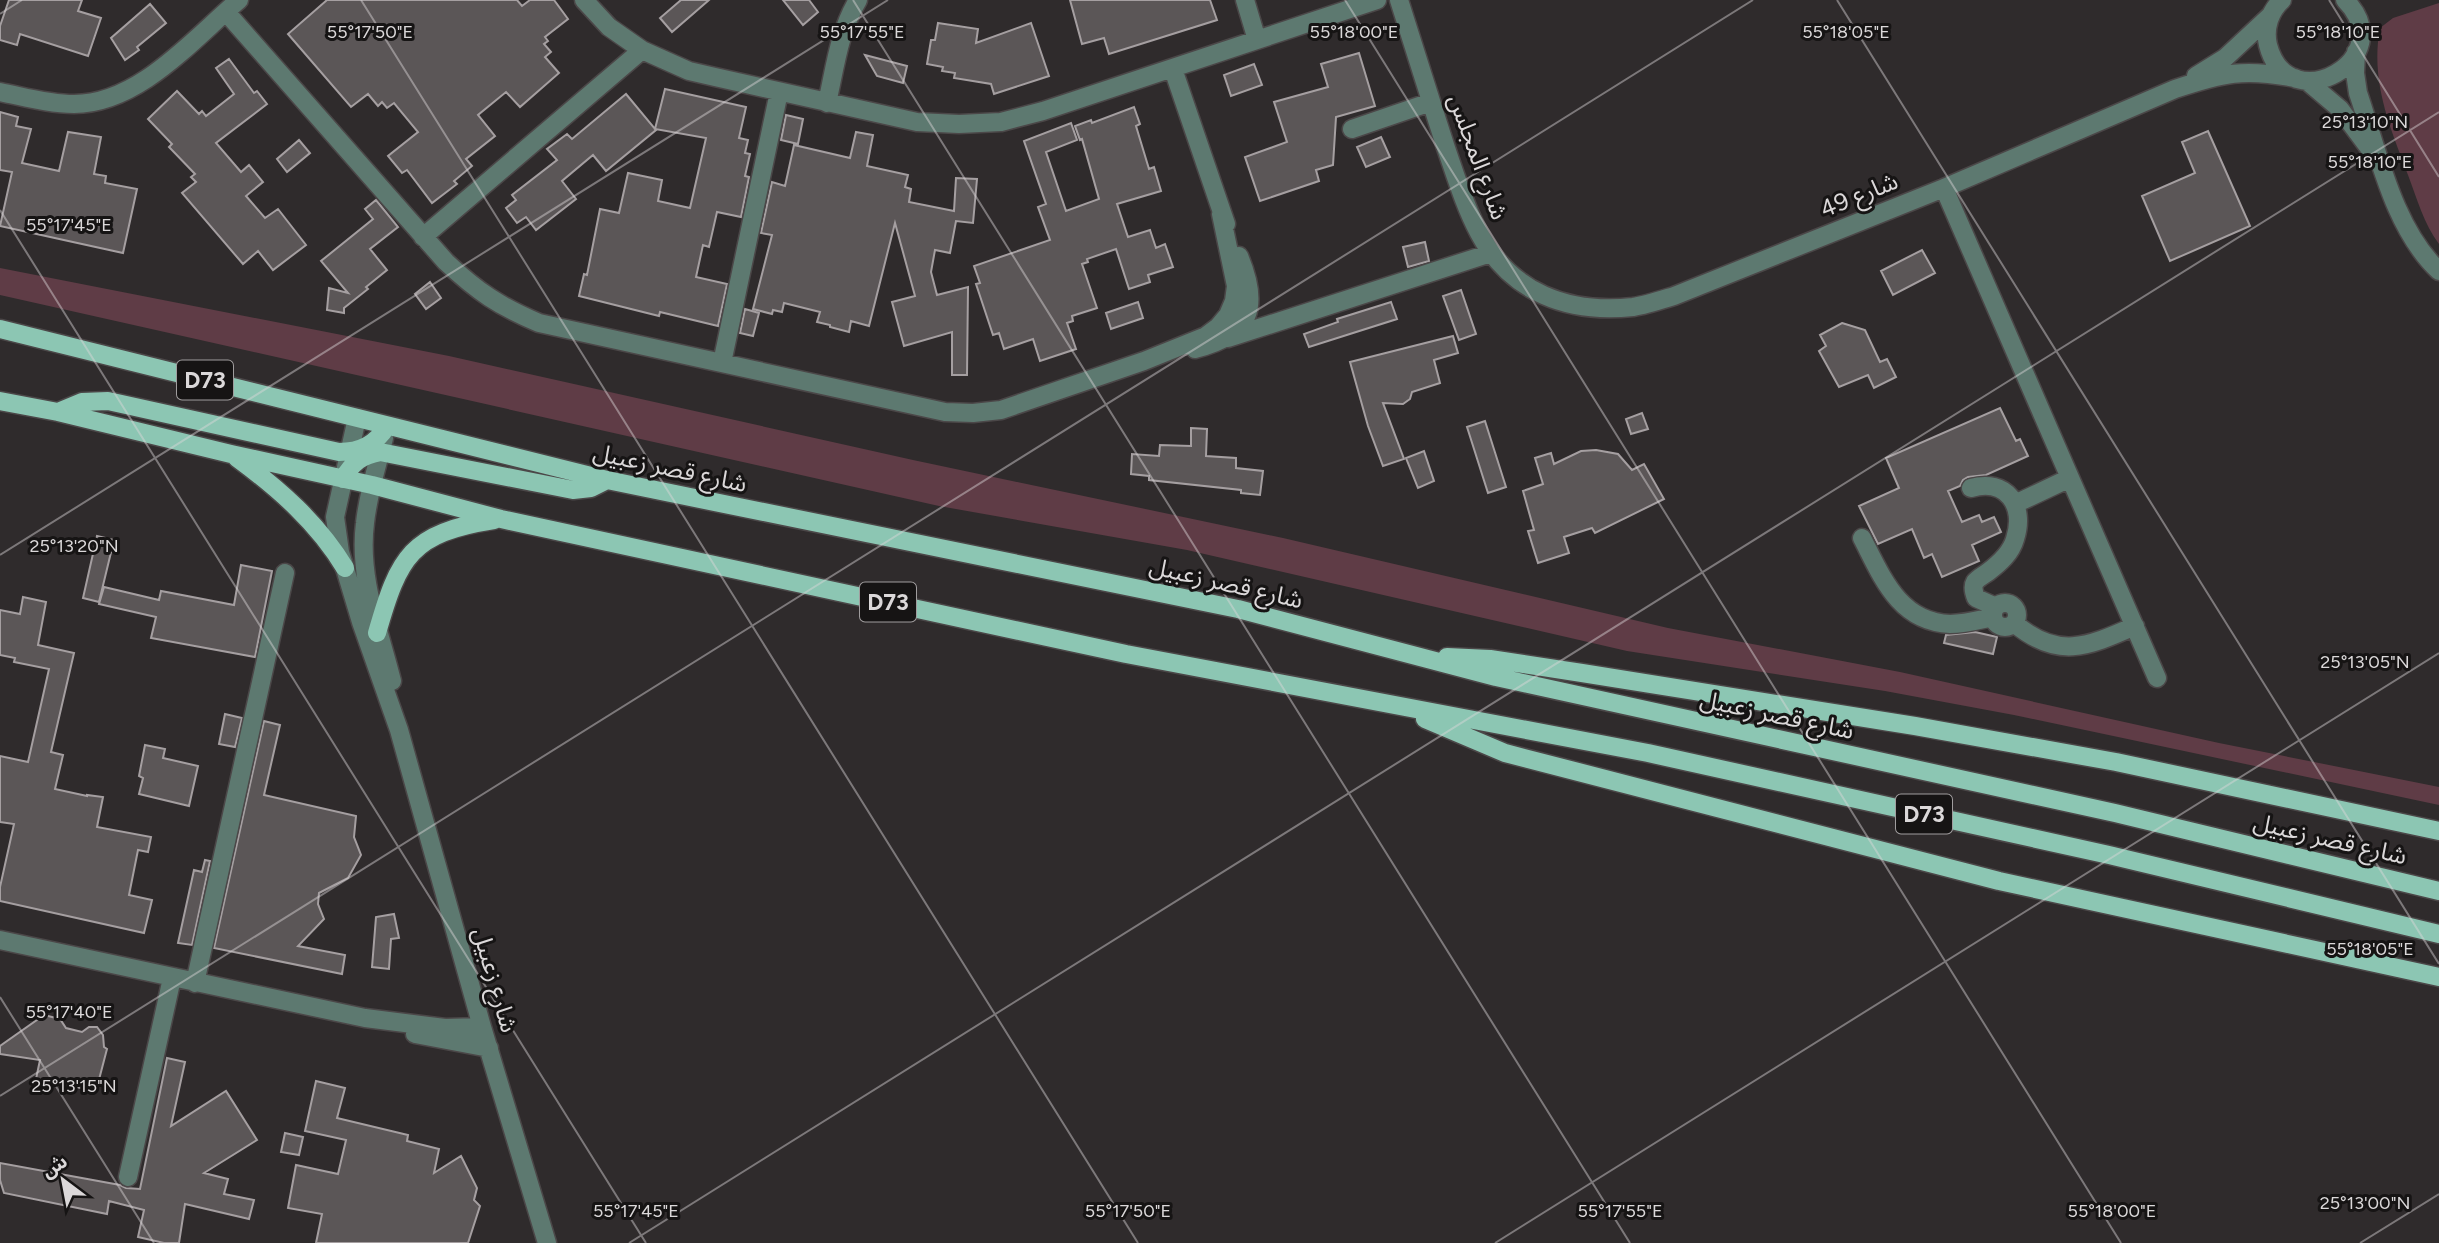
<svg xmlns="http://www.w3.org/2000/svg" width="2439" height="1243" font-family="Figtree,'Noto Sans Arabic',sans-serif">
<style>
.green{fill:#5f3c46}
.building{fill:#5b5657;stroke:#a59fa1;stroke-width:2}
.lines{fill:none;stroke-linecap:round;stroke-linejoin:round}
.minor-casing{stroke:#4b4748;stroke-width:21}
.major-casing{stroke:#4b4748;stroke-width:21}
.minor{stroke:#5d7970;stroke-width:18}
.major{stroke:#8cc6b3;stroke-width:18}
.ticks{fill:none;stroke:#dbd8d9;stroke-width:2;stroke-opacity:0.45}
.labels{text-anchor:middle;stroke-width:6;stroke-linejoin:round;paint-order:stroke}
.shield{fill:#161414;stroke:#a09d9e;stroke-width:2}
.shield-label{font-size:23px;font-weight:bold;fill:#dbd8d9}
.street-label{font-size:24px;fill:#dbd8d9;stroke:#161414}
.ticks-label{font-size:18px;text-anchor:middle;fill:#dbd8d9;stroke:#161414;stroke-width:6;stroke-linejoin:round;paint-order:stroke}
</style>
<rect width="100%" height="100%" fill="#2f2b2c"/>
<path class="green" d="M2439 3V244C2424 224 2417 199 2408 175 2390 127 2370 81 2380 28L2393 18Z
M0 268 449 356 913 460 1283 538 1668 628 1900 672 2219 743 2439 787V805L2014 715 1885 691 1627 651 1187 550 939 506 0 295Z"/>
<path class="building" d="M9 0H82L78 11 101 18 88 56 20 34 17 45 0 40V26Z
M327 0H517L522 6 530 0H554L568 19 545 37 548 41 544 44 551 52 545 57 559 73 520 107 506 92 478 115 495 136 466 159 472 166 454 181 457 184 432 203 407 170 402 173 388 156 418 132 394 103 387 108 382 102 378 106 368 94 351 107 288 34Z
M681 0H709L672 32 660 18Z
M783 0H809L818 12 803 25Z
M1070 0H1210L1217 20 1109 54 1104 38 1082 44Z
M150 4 166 23 137 47 139 50 125 60 111 38Z
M938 23 978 29 976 43 1031 23 1049 76 994 94 991 84 954 78 955 73 942 71 943 67 927 64 931 40H935Z
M1359 53 1375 106 1336 117 1333 165 1316 170 1319 181 1260 201 1245 157 1287 142 1274 102 1328 87 1321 64Z
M865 55 907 66 903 83 877 76Z
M229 59 254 93 257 91 267 104 216 143 241 172 249 165 263 182 246 196 265 218 278 209 306 245 273 270 258 251 243 264 182 193 196 182 191 177 195 174 169 147 172 144 148 119 177 91 199 114 202 111 206 116 234 94 216 68Z
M1254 64 1262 85 1231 96 1224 75Z
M665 89 746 107 739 138 748 140 745 153 750 154 745 176 749 177 741 217 717 212 709 247 703 245 696 277 727 284 718 326 660 312 659 316 579 296 584 274 587 275 600 209 619 213 628 173 662 180 658 201 690 208 706 138 655 129Z
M626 94 656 130 606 171 593 155 562 181 576 199 536 230 526 217 517 223 506 208 516 200 512 195 557 160 547 149 567 134 572 139Z
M1134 107 1140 124 1136 126 1149 169 1154 167 1161 191 1117 204 1128 237 1150 230 1156 248 1165 244 1173 267 1148 275 1150 282 1129 289 1116 249 1087 259 1088 262 1082 264 1097 308 1072 316 1073 321 1067 323 1076 349 1040 361 1033 339 1004 349 999 333 993 335 976 284 980 283 974 266 1050 240 1038 207 1046 204 1024 141 1071 123 1077 140 1046 152 1066 211 1099 199 1082 139 1080 140 1075 126 1091 120 1092 123Z
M0 112 18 117 16 126 31 129 22 163 59 171 68 132 101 137 94 174 106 176 105 183 137 189 123 253 0 226 12 172 0 170Z
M786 115 803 119 798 144 781 140Z
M2208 131 2250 226 2170 261 2142 196 2195 173 2182 142Z
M856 132 873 135 867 166 908 175 905 187 911 189 909 202 954 211 956 178 977 179 973 223 956 221 950 253 935 250 931 272 937 295 968 287 967 375H952V332L904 346 892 302 915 296 895 223 869 326 851 321 849 332 830 327V325L817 322 820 312 784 303 782 312 773 310 772 314 753 309 772 235 761 233 772 182 785 186 794 145 850 158Z
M1381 137 1390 157 1366 167 1357 147Z
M299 140 310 153 287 172 277 159Z
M376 200 398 227 370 249 387 270 366 287 368 289 344 308V313L327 310 329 288 348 293 321 261 373 219 365 209Z
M1425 242 1429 261 1408 267 1403 247Z
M1922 250 1935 273 1893 295 1881 271Z
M430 282 441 298 426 309 415 294Z
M1461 290 1476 334 1459 340 1443 296Z
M1138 302 1143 318 1111 329 1106 313Z
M1391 302 1397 319 1309 347 1304 334 1338 322 1337 319Z
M745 309 759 313 753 336 740 333Z
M1842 323 1865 330 1880 362 1887 359 1896 377 1874 388 1868 375 1839 387 1819 351 1826 346 1820 335Z
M1453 336 1458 353 1434 360 1440 383 1412 392 1410 399 1403 404 1383 403 1404 459 1383 466 1368 426 1350 362Z
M2000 408 2016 441 2020 439 2028 456 1986 475 1968 477 1963 480 1960 486 1948 491 1962 522 1979 515 1982 522 1994 517 2001 532 1972 545 1979 561 1942 577 1932 554 1924 558 1912 529 1878 544 1859 506 1899 488 1886 458Z
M1642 413 1648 429 1631 434 1626 419Z
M1485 421 1506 487 1488 493 1467 427Z
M1191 428 1207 429 1206 456 1236 458V468L1263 471 1260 495 1241 493V490L1149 480V476L1131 474 1132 454 1159 456 1160 445 1191 446Z
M1596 450 1618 454 1632 470 1644 464 1664 499 1595 533 1592 528 1564 537 1569 553 1538 563 1528 531 1534 530 1523 491 1543 484 1535 458 1551 453 1554 464 1581 451Z
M1424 451 1434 481 1418 488 1406 458Z
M97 536 114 540 99 602 83 598Z
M241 565 272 571 255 657 151 638 156 617 99 604 104 587 159 600 161 591 234 605Z
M23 597 46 602 38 645 74 653 51 752 63 755 55 789 87 796V795L103 797 97 827 151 837 148 852 138 850 129 895 152 900 144 933 0 901V887L14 824 0 822V756L28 762 49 669 14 662 15 658 0 655V610L20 614Z
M1975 632 1997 637 1993 654 1944 643 1946 635Z
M225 714 242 718 235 747 219 744Z
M264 721 280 725 264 795 356 816 354 837 361 855 348 878 319 893 318 904 324 919 298 946 345 955 342 974 214 948Z
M145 745 165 749 163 758 198 766 189 806 139 794 143 778 139 776Z
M205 860 210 861 192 945 178 943 194 870 202 872Z
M394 914 399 938 391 939 389 969 372 967 376 917Z
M44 1015 60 1019 66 1028 82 1032 89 1027H97L103 1035 104 1047 107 1049 96 1091 36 1079 40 1060 0 1054V1046Z
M167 1058 185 1062 171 1126 226 1091 257 1140 204 1173 228 1179 224 1194 254 1200 249 1219 185 1204 179 1243H164L138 1237 144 1210 109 1201 107 1214 4 1193 0 1180V1163L120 1185 126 1188 140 1189Z
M316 1081 345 1088 337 1118 408 1135 407 1141 439 1149 434 1173 461 1156 477 1188 474 1200 480 1206 468 1243H316L322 1214 288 1208 296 1165 338 1174 346 1140 305 1131Z
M285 1133 303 1137 299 1155 281 1152Z"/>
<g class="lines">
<defs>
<path id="minor" d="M584 0 609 27 642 50 689 71 715 77 917 122 959 124 1001 122 1043 111 1377 0
M1245 0 1257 40
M1399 0C1415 50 1430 99 1446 148 1456 177 1465 207 1479 233 1511 293 1568 314 1633 307 1646 305 1661 300 1674 296L1944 188 2175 89C2223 73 2244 68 2295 78
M2282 0C2270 11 2264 28 2268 45 2288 123 2403 58 2345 0
M226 12 446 262C478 292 499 306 539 323L945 412 973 413 1001 410 1144 361 1206 336 1218 327 1228 315 1234 301 1236 286 1221 214
M2356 52 2355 73 2358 93C2378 151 2393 228 2439 271
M1173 69 1226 224
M2196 76 2225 58 2270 16
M2307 81 2340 109 2372 152
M0 92C25 97 49 104 74 104 139 104 193 39 239 0
M827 103C835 68 839 31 858 0
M1352 129 1431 102
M1944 188 2157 678
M423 237 642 50
M1228 338 1491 253
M1195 349C1252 335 1260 306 1239 256
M722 363 779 92
M357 418 335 517 340 552 361 622 399 730 482 1027 547 1243
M384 438C377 466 368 494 365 523 358 577 379 629 392 681
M1971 488C2006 478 2026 505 2015 539 2011 553 2000 563 1988 572 1984 575 1978 578 1975 582 1972 587 1974 593 1976 598L1996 607
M2015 504 2070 478
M1862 538C1882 577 1899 622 1950 624 1964 624 1979 620 1993 617
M1993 615a12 12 0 1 1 24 0a12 12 0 1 1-24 0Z
M2014 623C2058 660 2087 647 2135 626
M0 940 365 1018 445 1028 482 1027
M195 983 285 573
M415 1034 489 1048
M128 1177 172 978"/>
<path id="major" d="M0 329 607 480 1238 609 1496 677 2115 813 2439 891
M0 401 58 412 231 454 372 485 501 519 1126 654 1648 753 2109 855 2439 934
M58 412 82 402 108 401 339 452C361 452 376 444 387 426
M237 458C279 489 318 523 345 568
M343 479C352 463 362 455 380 452L573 490 591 488 607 480
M377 633C399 556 411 533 494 520
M1447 657 1490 659 1582 673 1915 726 2116 762 2439 831
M1425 719 1505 753 1999 881 2439 977"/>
</defs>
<use href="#minor" class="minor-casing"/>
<use href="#major" class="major-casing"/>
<use href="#minor" class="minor"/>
<use href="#major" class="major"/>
</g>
<path class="ticks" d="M361 0 1138 1243M853 0 1630 1243M1345 0 2121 1243M1837 0 2439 964M2329 0 2439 177M0 14 22 0M0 210 646 1243M0 555 888 0M0 997 154 1243M0 1096 1753 0M629 1243 2439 112M1495 1243 2439 653M2360 1243 2439 1194"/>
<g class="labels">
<g class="shield">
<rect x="177" y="360.5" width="56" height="39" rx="5"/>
<rect x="860" y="582.5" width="56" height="39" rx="5"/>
<rect x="1896" y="794.5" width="56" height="39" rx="5"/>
</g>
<g class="shield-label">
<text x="205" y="388">D73</text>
<text x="888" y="610">D73</text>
<text x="1924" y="822">D73</text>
</g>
<g class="street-label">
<text transform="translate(1478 157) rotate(70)" y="8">شارع المجلس</text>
<text transform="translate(1859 195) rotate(-22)" y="8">شارع 49</text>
<text transform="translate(670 468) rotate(12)" y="8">شارع قصر زعبيل</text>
<text transform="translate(1226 583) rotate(13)" y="8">شارع قصر زعبيل</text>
<text transform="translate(1777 715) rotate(12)" y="8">شارع قصر زعبيل</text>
<text transform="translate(2330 839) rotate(13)" y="8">شارع قصر زعبيل</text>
<text transform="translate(495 980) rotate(74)" y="8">شارع زعبيل</text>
</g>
</g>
<g class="ticks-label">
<text x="1846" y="38">55°18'05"E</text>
<text x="2338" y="38">55°18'10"E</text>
<text x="370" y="38">55°17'50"E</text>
<text x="862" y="38">55°17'55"E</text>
<text x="1354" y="38">55°18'00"E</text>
<text x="2365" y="128">25°13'10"N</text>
<text x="2370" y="168">55°18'10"E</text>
<text x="69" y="231">55°17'45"E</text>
<text x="74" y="552">25°13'20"N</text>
<text x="2365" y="668">25°13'05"N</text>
<text x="2370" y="955">55°18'05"E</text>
<text x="69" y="1018">55°17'40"E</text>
<text x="74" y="1092">25°13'15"N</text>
<text x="2365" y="1209">25°13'00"N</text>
<text x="636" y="1217">55°17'45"E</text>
<text x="1128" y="1217">55°17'50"E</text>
<text x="1620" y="1217">55°17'55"E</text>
<text x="2112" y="1217">55°18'00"E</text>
</g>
<g transform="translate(63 1180) rotate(328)" stroke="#161414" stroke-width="5" paint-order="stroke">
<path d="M0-5L12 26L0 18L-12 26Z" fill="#dbd8d9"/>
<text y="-10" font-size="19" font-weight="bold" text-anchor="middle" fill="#dbd8d9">ش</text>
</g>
</svg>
